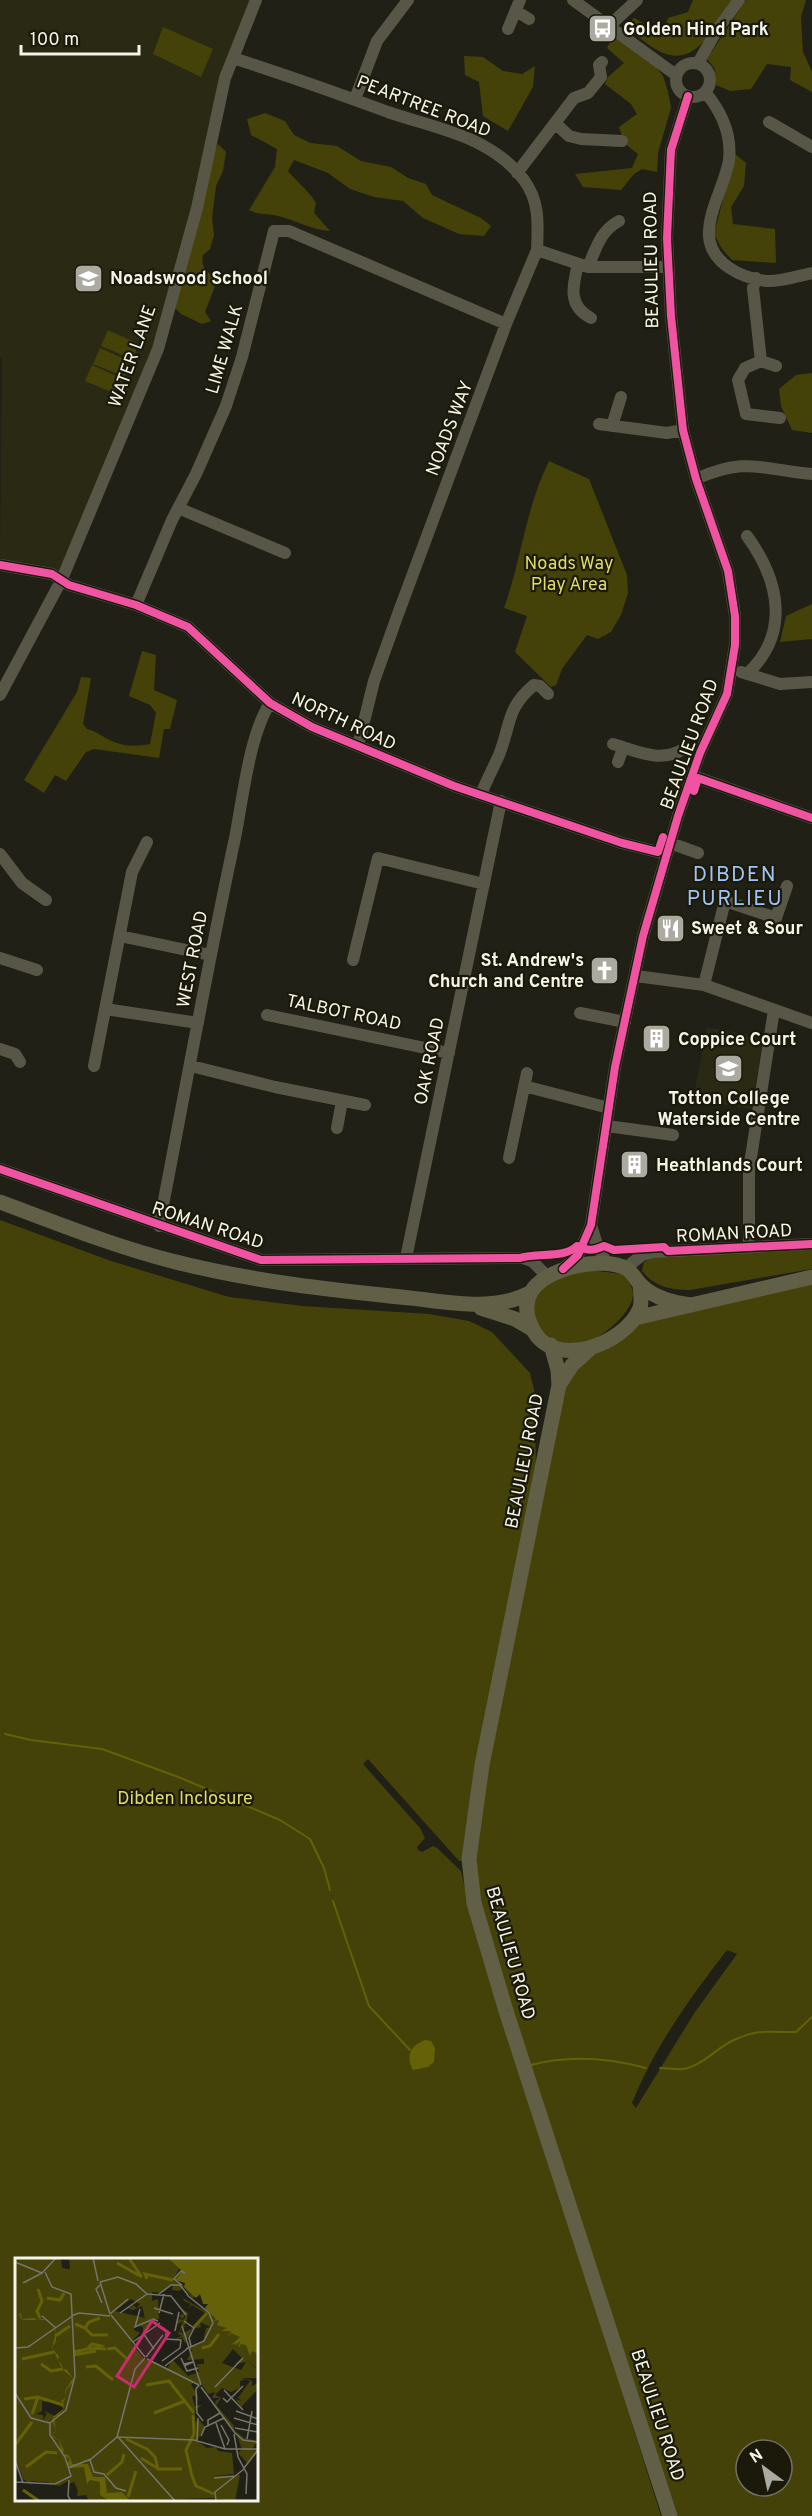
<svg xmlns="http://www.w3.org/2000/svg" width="812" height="2516" font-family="Overpass,sans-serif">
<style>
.built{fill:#2a2a14}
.green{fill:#444209;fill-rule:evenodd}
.water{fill:#646108}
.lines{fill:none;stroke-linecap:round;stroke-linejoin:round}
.stream{stroke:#646108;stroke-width:2}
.minor{stroke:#585747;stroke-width:12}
.major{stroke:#616046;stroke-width:15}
.cycleway-casing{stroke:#1b1a0a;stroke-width:11}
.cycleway{stroke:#f153a3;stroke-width:8}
.labels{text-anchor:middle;stroke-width:4.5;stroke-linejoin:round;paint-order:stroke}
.poi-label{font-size:18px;font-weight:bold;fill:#f4f4e9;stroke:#1b1a0a;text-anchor:start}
.street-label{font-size:18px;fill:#f4f4e9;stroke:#1b1a0a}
.park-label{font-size:18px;fill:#e0db6a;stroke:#1b1a0a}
.quarter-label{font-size:21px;letter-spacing:1.5px;fill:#a0c4f5;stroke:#1b1a0a}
.inset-river{fill:none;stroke:#646108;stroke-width:3}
.inset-road{fill:none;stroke:#75756b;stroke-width:1.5}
.view{fill:#c72e69;fill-opacity:0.15;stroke:#c72e69;stroke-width:3}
.inset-edge{fill:none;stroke:#f4f4e9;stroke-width:3}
</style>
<rect width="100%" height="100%" fill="#202017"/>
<path class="built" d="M0 0H256L212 137 158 349 64 572 0 560 2 359 0 358Z
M707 1027 766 1038H763L752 1109 693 1100Z"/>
<path class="green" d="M693 0H733C717 22 699 65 666 54 652 50 636 34 623 26L634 18 663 34 668 18 688 12Z
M746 0H806L801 17 803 52 812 72V92L790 80 791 67 767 64 751 89 730 91 716 85 715 69 707 59Z
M163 27 213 49 201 77 153 54Z
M614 35 652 62 663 76 668 92 671 108 658 153 657 172 642 169 634 174 621 190 583 187 575 174 632 168 638 154 624 143 619 127 637 114 631 104 605 84 608 77 624 63 607 48Z
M464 56 483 57 503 71 522 74 535 66 533 87 508 131 483 116 479 82 465 75Z
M265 113 285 121 294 135 310 143 337 146 361 161 391 167 408 178 426 184 432 195 481 218 491 226 484 236 459 234 423 218 403 201 374 197 350 189 328 173 294 160 288 171C297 182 308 190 316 203L314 213 330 231C311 230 296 220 278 216 267 213 258 215 249 210L275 167 277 149 251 135 247 119Z
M218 144 226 152 223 171 216 186 212 218 214 235 210 249 203 255C200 270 209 271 217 281L205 312 211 321 202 324 181 314 169 302 210 159Z
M735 154 746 163 744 186 731 207 733 224 775 229 776 263 732 260 722 249 714 234Z
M108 330 139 344 132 359 101 346Z
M100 348 131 362 125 377 93 364Z
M92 365 123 379 116 394 85 381Z
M812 373V433L792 430 781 406 779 389 796 375Z
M549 461 589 479 627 575 628 593 621 615 611 632 598 639 587 635 562 669 556 685 551 687 515 652 527 616 504 608C522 558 525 510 549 461Z
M812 604V639L780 642 786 616Z
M142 651 156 655 154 690 177 700 170 729H164L159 758 94 749 86 752 66 781 55 775 44 793 24 780 77 692 81 677 91 678 83 724 87 729C99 732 106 740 117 743 128 747 139 746 150 744L156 713 150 705 129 696Z
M0 1220 111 1261 229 1297 302 1306 429 1314 469 1321 492 1332 530 1373 534 1390 536 1466 464 1860 459 1861 368 1759 363 1764 420 1828 425 1838 417 1847 418 1850 422 1852 433 1846 437 1848 461 1871 470 1909 661 2516H0ZM16 2260H256V2500H16Z
M812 1250V1269L690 1290C671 1290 655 1287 642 1271L644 1262 652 1257Z
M583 1269 621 1274C627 1279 633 1286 633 1294 634 1311 602 1338 587 1342 579 1345 571 1345 564 1347L539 1329 532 1304 535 1295 546 1284Z
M812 1280V2516H673L528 2066 477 1889 475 1837 557 1404 575 1366 638 1321ZM727 1950 737 1954 695 2012 636 2108 632 2103C655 2046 690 1998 727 1950ZM746 2450H782V2486H746Z"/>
<path class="water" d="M425 2040 431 2041 435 2048 434 2062 428 2067 413 2070C405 2056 411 2045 425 2040Z"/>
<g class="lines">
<path class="stream" d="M5 1734 31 1740 102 1749 181 1778 280 1820 310 1839 324 1868 330 1890
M333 1901 369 2006 410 2050
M531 2065C569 2055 608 2058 646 2068
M660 2068C667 2068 676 2070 683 2069 703 2066 718 2046 736 2039 761 2028 772 2033 796 2032L812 2017"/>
<path class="minor" d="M573 0 676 75
M516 11 529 19
M609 26 637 0
M508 29 520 0
M233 58C286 75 337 93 388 112 437 129 491 136 524 180 540 202 538 224 537 250
M676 80a17 17 0 1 1 34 0a17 17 0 1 1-34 0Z
M698 63 717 30 739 0
M705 92C721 111 732 134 729 160 725 185 708 210 709 236 711 264 742 278 766 281 780 282 798 276 812 273
M355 99 377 41 408 0
M769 122 812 147
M555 123 569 136 581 139 622 141
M517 173 574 98 588 93 601 77 599 65 602 62
M578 264C573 285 567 306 591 318
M588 267C596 249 600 231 619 221
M756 278 753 288 761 361 745 368 738 380 746 414 780 418
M761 361 776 366
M599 424 667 433 683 430
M612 426 621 397
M696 479C748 456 761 470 812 474
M178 508 285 553
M0 565 52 574 69 585 136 605 188 627 270 703 312 727 454 786 622 843 666 854
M136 605 172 520 196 474 226 406 242 357 274 231H289L506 324
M741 672 780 684 812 682
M747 674C791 633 779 580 747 536
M0 695 62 579 158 349 197 208 225 78 256 0
M613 744C639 752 660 763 684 749L700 753
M358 746 374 681 398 614 506 324 537 250 588 267H667
M618 762 623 748
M693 776 812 818
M481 794C487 780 493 768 499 755 511 725 506 708 534 685L540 686 548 694
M670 843 698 853
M0 854 22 883 46 900
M120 936 210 955
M0 958 37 970
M353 960 378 858 484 884
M636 976 704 985 812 1023
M704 985 725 901 776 918 787 886
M105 1009 198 1023
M580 1013 625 1022
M267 1015 449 1053
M0 1049 15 1054 20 1062
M94 1066 132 872 147 842
M191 1066 275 1087 365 1105
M524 1086 609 1108
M607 1126 673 1135
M337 1128 342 1101
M509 1158 527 1073
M0 1169 261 1260 523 1258 532 1261 548 1277
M591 1225 598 1248 607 1263
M159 1226C184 1097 207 967 235 838 243 798 249 736 270 703
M749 1247V1170L774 1010
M406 1258 501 801
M626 1268 642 1255 653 1252 812 1244
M563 1269 578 1255 591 1225 615 1067 643 936 678 816 700 753 727 694 735 645V616L728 571 696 479 683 430 671 316 667 238 671 150 688 96"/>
<path class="major" d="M0 1202C57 1223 113 1246 172 1261 250 1281 330 1290 410 1298 449 1302 494 1312 530 1293
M640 1285C641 1293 642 1301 640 1308 626 1345 548 1374 530 1323 526 1313 525 1302 531 1292 545 1268 603 1255 627 1269 633 1273 636 1281 642 1286 656 1299 674 1303 692 1305
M481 1308 515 1319 532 1329
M635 1318 812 1277
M551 1345 558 1370 559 1385 482 1765 469 1859 474 1903 506 2011 670 2516
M559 1385 572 1365 590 1349"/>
<defs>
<path id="cycleway" d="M0 565 52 574 69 585 136 605 188 627 270 703 312 727 454 786 622 843 658 852 663 837
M694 791 698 778 812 818
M0 1169 261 1260 520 1258C538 1252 564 1259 577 1246 588 1251 593 1251 604 1246L614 1250 664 1247 668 1251 812 1244
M563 1269 578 1255 591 1225 615 1067 643 936 678 816 700 753 727 694 735 645V616L728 571 696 479 683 430 671 316 667 238 671 150 688 96"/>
</defs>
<use href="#cycleway" class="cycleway-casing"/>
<use href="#cycleway" class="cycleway"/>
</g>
<defs>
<symbol id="bus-square" viewBox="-11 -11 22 22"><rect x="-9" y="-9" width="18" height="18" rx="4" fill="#aaaaa0" stroke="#1b1a0a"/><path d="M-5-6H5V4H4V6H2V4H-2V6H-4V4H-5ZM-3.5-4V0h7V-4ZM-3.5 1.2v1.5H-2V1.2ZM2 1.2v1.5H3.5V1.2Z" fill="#fff"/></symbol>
<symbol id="school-square" viewBox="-11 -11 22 22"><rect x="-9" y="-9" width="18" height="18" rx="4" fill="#aaaaa0" stroke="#1b1a0a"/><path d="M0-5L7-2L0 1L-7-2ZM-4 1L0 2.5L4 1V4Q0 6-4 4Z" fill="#fff"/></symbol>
<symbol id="restaurant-square" viewBox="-11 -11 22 22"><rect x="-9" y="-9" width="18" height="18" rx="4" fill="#aaaaa0" stroke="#1b1a0a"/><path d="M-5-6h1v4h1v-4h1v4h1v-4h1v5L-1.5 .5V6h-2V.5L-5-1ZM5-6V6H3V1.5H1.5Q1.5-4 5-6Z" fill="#fff"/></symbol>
<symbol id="church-square" viewBox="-11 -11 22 22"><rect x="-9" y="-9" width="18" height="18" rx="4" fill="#aaaaa0" stroke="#1b1a0a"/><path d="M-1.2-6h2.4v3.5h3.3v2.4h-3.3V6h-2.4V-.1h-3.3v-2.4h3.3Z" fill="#fff"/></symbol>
<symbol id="building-square" viewBox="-11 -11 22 22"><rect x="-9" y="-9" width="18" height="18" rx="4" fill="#aaaaa0" stroke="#1b1a0a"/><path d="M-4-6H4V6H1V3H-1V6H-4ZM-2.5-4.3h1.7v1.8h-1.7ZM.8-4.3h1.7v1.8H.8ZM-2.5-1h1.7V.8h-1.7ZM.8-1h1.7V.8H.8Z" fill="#fff"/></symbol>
<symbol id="university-square" viewBox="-11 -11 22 22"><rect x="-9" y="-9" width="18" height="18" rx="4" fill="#aaaaa0" stroke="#1b1a0a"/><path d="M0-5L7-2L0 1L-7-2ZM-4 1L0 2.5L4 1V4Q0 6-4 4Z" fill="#fff"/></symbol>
</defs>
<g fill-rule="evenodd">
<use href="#bus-square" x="586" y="12" width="33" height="33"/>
<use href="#school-square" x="72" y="262" width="33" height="33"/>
<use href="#restaurant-square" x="654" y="912" width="33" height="33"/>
<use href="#church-square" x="588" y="954" width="33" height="33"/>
<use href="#building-square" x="640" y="1022" width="33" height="33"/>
<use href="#university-square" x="712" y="1052" width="33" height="33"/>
<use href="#building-square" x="618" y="1148" width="33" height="33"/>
</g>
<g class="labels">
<g class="poi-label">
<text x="623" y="35">Golden Hind Park</text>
<text x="110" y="284">Noadswood School</text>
<text x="691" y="934">Sweet &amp; Sour</text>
<text x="584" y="966" text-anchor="end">St. Andrew's<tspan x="584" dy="21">Church and Centre</tspan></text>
<text x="678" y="1045">Coppice Court</text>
<text x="729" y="1104" text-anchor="middle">Totton College<tspan x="729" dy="21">Waterside Centre</tspan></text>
<text x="656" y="1171">Heathlands Court</text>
</g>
<g class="street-label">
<text transform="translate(424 106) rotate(21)" y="6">PEARTREE ROAD</text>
<text transform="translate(651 260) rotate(-91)" y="6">BEAULIEU ROAD</text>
<text transform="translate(224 349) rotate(-74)" y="6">LIME WALK</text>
<text transform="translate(132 356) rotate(-70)" y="6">WATER LANE</text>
<text transform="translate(449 428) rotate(-69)" y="6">NOADS WAY</text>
<text transform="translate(344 721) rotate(25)" y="6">NORTH ROAD</text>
<text transform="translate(689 744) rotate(-70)" y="6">BEAULIEU ROAD</text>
<text transform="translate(192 959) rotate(-79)" y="6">WEST ROAD</text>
<text transform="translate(344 1012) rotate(12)" y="6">TALBOT ROAD</text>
<text transform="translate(429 1061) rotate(-78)" y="6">OAK ROAD</text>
<text transform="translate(208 1225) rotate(18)" y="6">ROMAN ROAD</text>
<text transform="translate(734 1233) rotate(-3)" y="6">ROMAN ROAD</text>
<text transform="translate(524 1461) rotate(-79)" y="6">BEAULIEU ROAD</text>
<text transform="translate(511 1953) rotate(74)" y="6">BEAULIEU ROAD</text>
<text transform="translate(658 2415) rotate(72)" y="6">BEAULIEU ROAD</text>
</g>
<g class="park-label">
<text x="569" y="569">Noads Way<tspan x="569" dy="21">Play Area</tspan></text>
<text x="185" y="1804">Dibden Inclosure</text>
</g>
<g class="quarter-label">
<text x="735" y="881">DIBDEN<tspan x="735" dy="24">PURLIEU</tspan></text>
</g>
</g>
<g transform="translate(15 2258)">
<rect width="243" height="243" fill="#202017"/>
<path d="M0 0H46L47 10 51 11H55L54 0H169L173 11 171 15 164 10 159 22 169 28 176 20 171 16 174 12 183 20 194 42 189 46 185 36 177 40 169 29 164 33 157 32 158 27 145 35 137 34V43L143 41 144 61H138L128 75V69L120 66 119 72 125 75 116 84 129 101 153 110 157 101 173 118 184 114 182 106H189V101L172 102 177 92 172 90 188 84 191 70 196 69 185 64 186 69 177 71 170 85 167 79 166 80 157 82 167 78 162 75 166 74 165 71 168 63 161 67 164 61 168 62 170 60V56L168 61 164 58 169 55 164 49 173 55 171 66 167 69 169 68H173L166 70 167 76 183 67 190 55 177 47 172 51 176 46 169 43 168 40 193 55 190 50 204 40 205 45 243 73V111L230 101 243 112V120H226L232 121 237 123V128L243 125V131L226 149 221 141 227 143 223 140 235 123 231 121 225 123V130L216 134 207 130 200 137 206 140 201 147 219 168V172L229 180 243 183 237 191 243 192 232 205 223 195 227 191 221 175 201 149 200 147 201 143 205 140H197L200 134 193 136 186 125 185 130 179 124 176 127 183 137V144L180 137 177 139 180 148 187 147 180 152V164L183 161 190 169 182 183 192 190 201 189 203 193 217 195 219 216 197 218 225 217 220 243 195 240 111 243 107 237 96 241 87 233V222L74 220V212L72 220 86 223 85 233 93 241 108 239 109 243H74L71 237 62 238 63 233 59 224 53 226 55 222 44 228 32 224 16 223 17 227 8 221 0 199ZM116 41 125 46 122 50 115 45 118 50 114 48 113 50 118 52 127 48 130 60 100 53ZM218 91 227 100 220 106 231 104 226 112 207 105ZM27 143 44 146 49 150 40 158 29 153 32 156 28 162V157L21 156 27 153Z" fill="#444209" fill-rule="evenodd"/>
<path d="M153 0H243V96L237 93 235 98 231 87 226 86 225 88 223 90 225 83 220 88 221 85 219 86 216 87 225 79 216 75 212 79 216 73H206L212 70 202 67 204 62 198 63 201 61 190 50 193 46H188L185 36 181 40 169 29 170 25 160 22 167 13ZM0 54 4 55 6 56 7 61 19 60 22 62 26 61H28L31 62 39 71 41 73V83L37 90 42 96 44 98 43 102 47 107 48 112 50 111 52 112 58 120V124L51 133V139L48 144 49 151 43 158 39 160 41 174 36 177 39 178 42 182 44 181 49 193 47 196 49 197 50 196 53 197 56 201 57 206H73L78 219H90L92 235 107 234 115 243 93 242 85 237V224L75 222 72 226 69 209 56 210 52 206 55 201 47 196 44 182H42L36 177 41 173 37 162 39 158 49 151 45 146H48L46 143 51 139 50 133 58 120 48 112 37 90 41 74 31 62H9L6 61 4 55Z" fill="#646108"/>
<path class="inset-river" d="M114 0 126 18M181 0 243 56M102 5 127 19M132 21 130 16 158 22M23 31 27 43 22 53 25 60M32 40 45 42 49 35M60 66 70 70 74 64 85 60M179 69 192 55M71 71 77 77H93M40 78 55 68M73 90 77 86 86 88 74 94M187 90 195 88 204 76M92 91 100 90 112 101M59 94 76 90 91 91M59 97 81 93M7 101 39 94M26 106 36 113 48 111M71 109 81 108 98 122M131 127 154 123 179 155M9 141 23 139 48 147M139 155 170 143M17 156 23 139M111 181 132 191 140 199 143 211H167M0 187 17 164M126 200 142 210M11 209 31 194 42 195M92 217 107 204 109 196M177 218 171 192 179 176 178 157M177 218 181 228 199 236M8 232 24 243M113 239 121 213"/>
<path class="inset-road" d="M78 0 83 23M0 4 27 15 41 0M30 14 37 29 56 36 60 118 51 152 35 165M85 24 103 19 121 26 132 36M85 24 95 56M8 25 27 15M85 27 81 31 87 45M167 27 159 21 166 13 170 15M132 36 156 38 171 57M144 36 156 27H165L173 37M139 50 158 56M125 51 120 69 138 61 143 63M105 55 132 36M144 55 149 36M95 56 113 41M96 57 130 99M27 58 41 70M56 58 64 55 95 58M169 63 179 70 174 80 176 88M167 68 186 127M160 73 164 54M128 75 139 91M151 75V81L166 82 165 90M118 84 145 65M0 90 13 89 56 59M171 91 189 83 198 65 194 55 172 37M131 99 148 77M166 100 172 113 183 110M132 101 184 127M147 103 165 90M169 106 178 104 169 108M150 108 172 91M184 127 181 131 182 155 188 163M186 129 220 175M200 129 228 100M209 132 228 152M0 135 16 160 35 165V177L50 199 56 218 40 226 0 224M208 140 212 144 228 128M221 153 243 161M219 160 243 167M201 165 210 191M206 167 214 182 212 187M193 168V162L205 155M220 170 243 174M220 175 228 182 243 184M219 176 223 199 232 216 231 236M186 178 190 169 209 160M102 179 179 182 210 191H243M103 179 160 243M232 181 237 153M182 183 183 160M0 202 8 225M75 202 79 214 89 216 101 230 111 233M53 210 76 201 102 179 120 111 130 100M229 210 243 192M199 220 221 218M54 222 53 238 56 243M201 243 200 234 229 211"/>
<path class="view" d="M137 63 154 75 119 129 102 118Z"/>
<rect width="243" height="243" class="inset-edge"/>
</g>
<g transform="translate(764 2468) rotate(327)"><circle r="28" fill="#1b1a0a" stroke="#727163" stroke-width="1.5"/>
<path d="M0-4.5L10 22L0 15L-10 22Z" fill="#aaaaa0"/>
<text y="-9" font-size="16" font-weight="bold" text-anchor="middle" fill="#f4f4e9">N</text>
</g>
<path d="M21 45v9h118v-9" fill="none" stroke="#f4f4e9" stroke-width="3"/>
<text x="30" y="45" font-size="18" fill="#f4f4e9" stroke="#1b1a0a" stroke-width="4.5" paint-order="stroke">100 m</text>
</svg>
